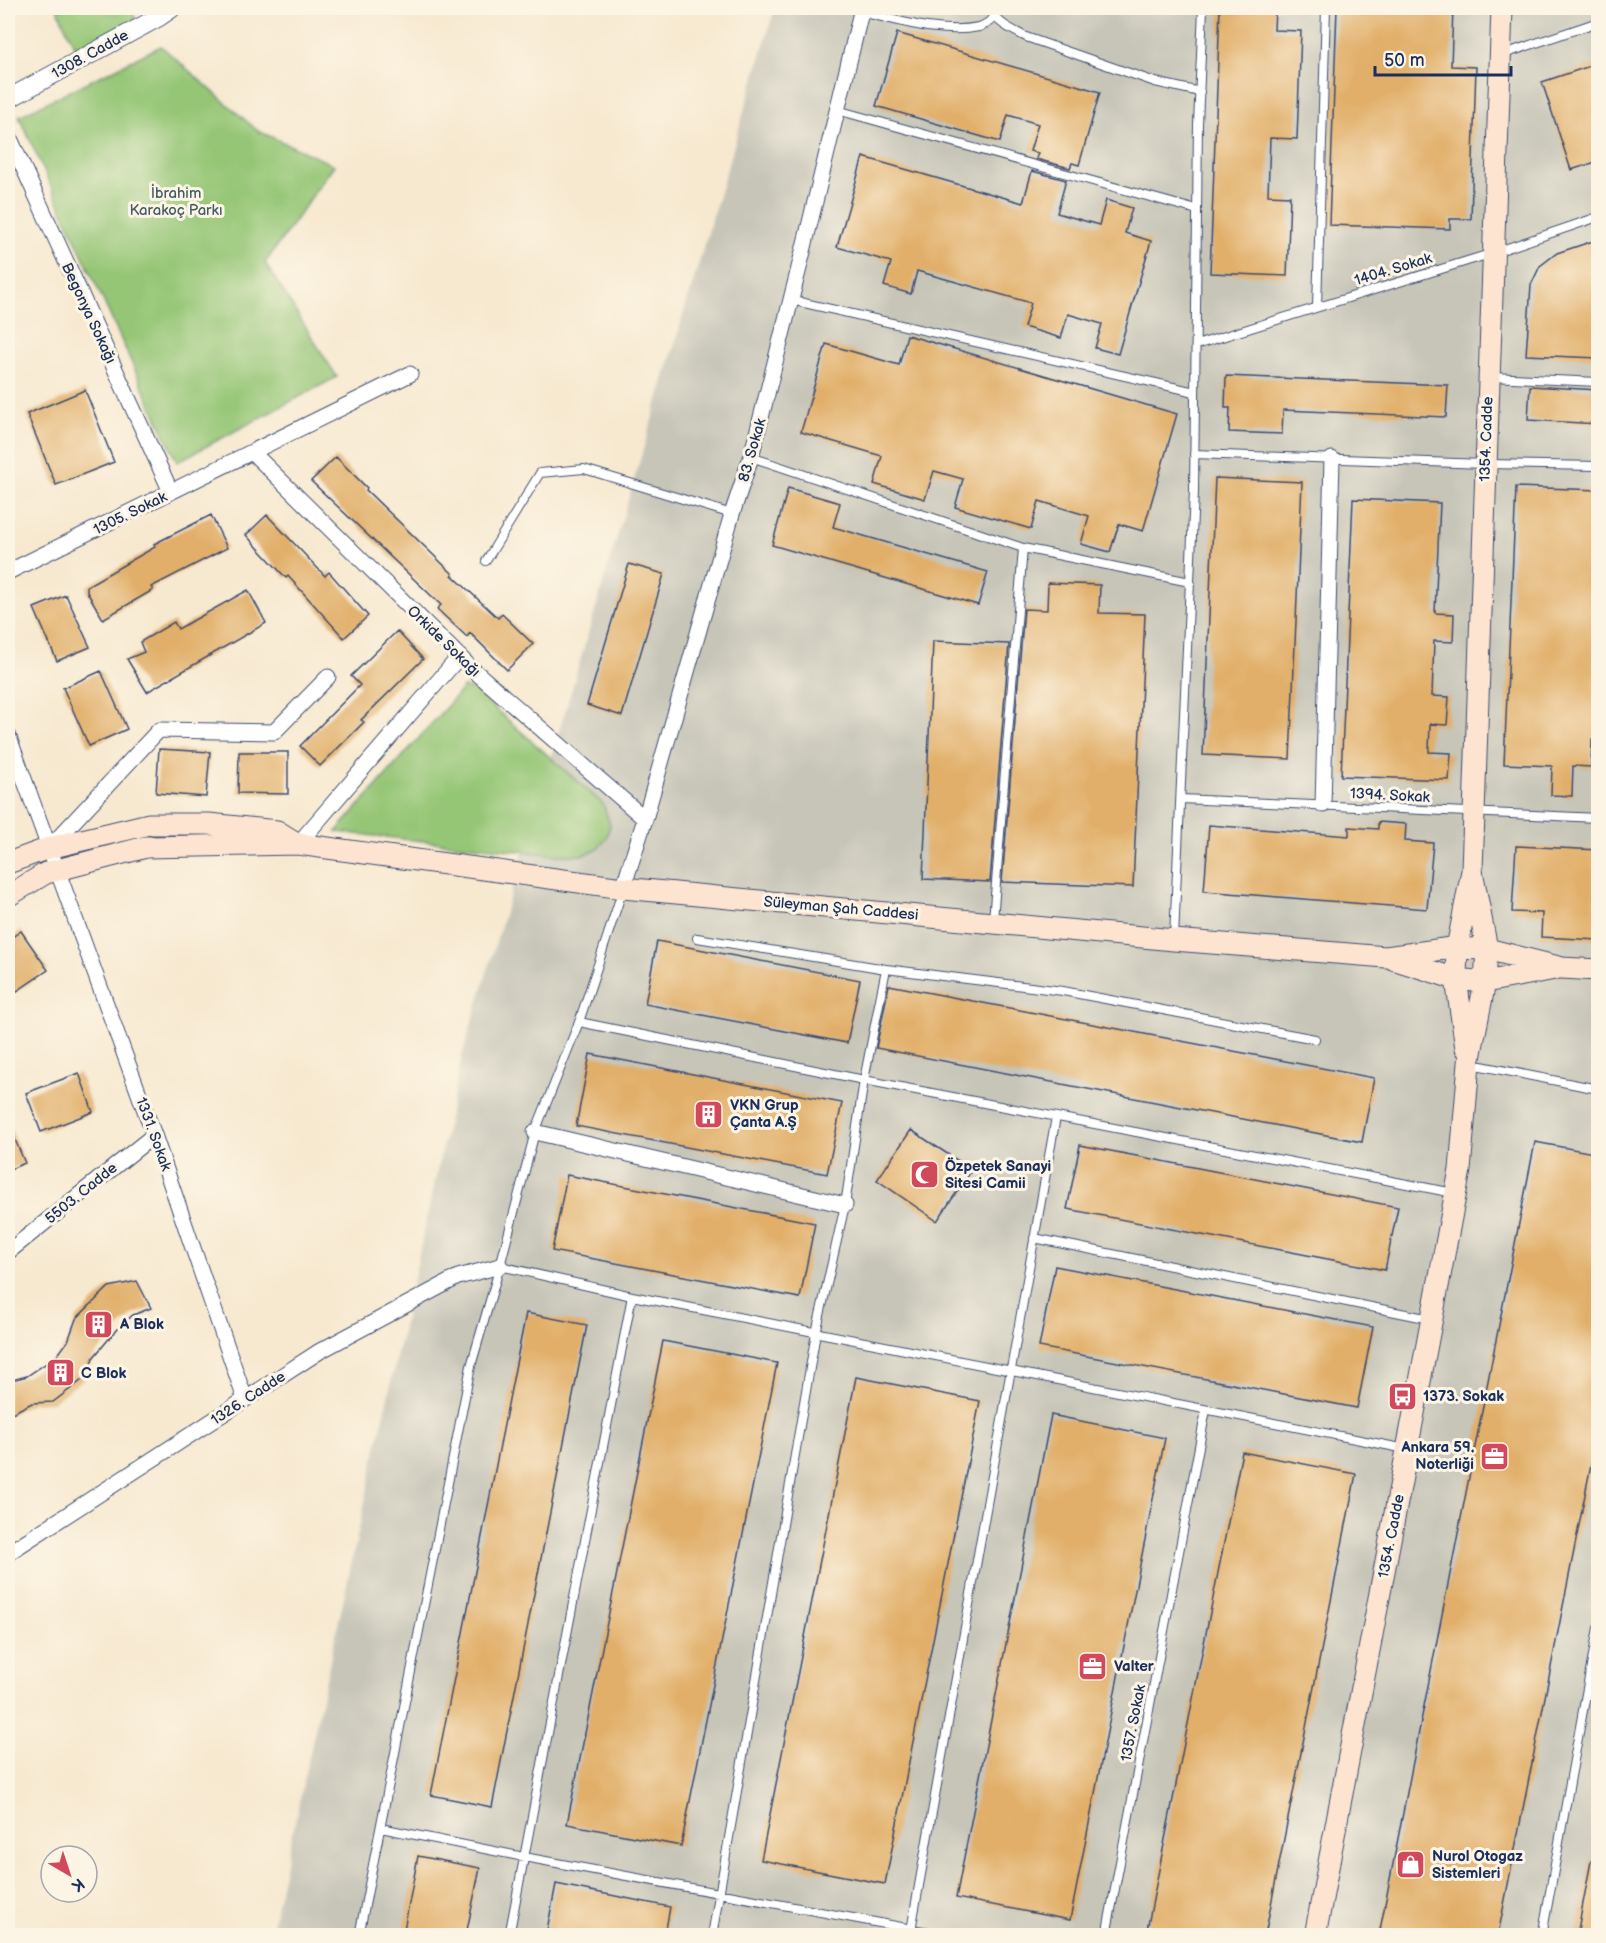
<svg xmlns="http://www.w3.org/2000/svg" width="1606" height="1943" font-family="'Balsamiq Sans',sans-serif">
<style>
.industrial{fill:#c6c5b8}
.green{fill:#95c676;stroke:#587a6a;stroke-width:1.5}
.building{fill:#e1af69}
.lines{fill:none;stroke-linecap:round;stroke-linejoin:round}
.service-casing{stroke:#3c4b6f;stroke-width:10}
.minor-casing{stroke:#3c4b6f;stroke-width:17}
.tertiary-casing{stroke:#3c4b6f;stroke-width:20}
.secondary-casing{stroke:#3c4b6f;stroke-width:23}
.service{stroke:#fff;stroke-width:8}
.minor{stroke:#fff;stroke-width:15}
.tertiary{stroke:#fff;stroke-width:18}
.secondary{stroke:#fde4d1;stroke-width:21}
.labels{text-anchor:middle;stroke-width:6;stroke-linejoin:round;paint-order:stroke}
.street-label{font-size:15px;fill:#1b2f5e;stroke:#fcf5e5}
.park-label{font-size:15px;fill:#405c65;stroke:#fcf5e5}
.poi-label{font-size:15px;font-weight:bold;fill:#1b2f5e;stroke:#fcf5e5;text-anchor:start}
</style>
<rect width="100%" height="100%" fill="#fcf5e5"/>
<filter id="ink" filterUnits="userSpaceOnUse"><feTurbulence type="fractalNoise" baseFrequency=".0167" numOctaves="2"/><feDisplacementMap in="SourceGraphic" scale="12" xChannelSelector="R" yChannelSelector="G"/><feConvolveMatrix kernelMatrix="1 2 1 2 8 2 1 2 1" color-interpolation-filters="sRGB"/></filter>
<filter id="wash" filterUnits="userSpaceOnUse"><feTurbulence type="fractalNoise" baseFrequency=".008" numOctaves="4" result="noise"/><feDisplacementMap in="SourceGraphic" scale="24" xChannelSelector="R" yChannelSelector="G"/><feGaussianBlur stdDeviation="1.35" result="paint"/><feColorMatrix in="noise" values="0 0 0 0 0 0 0 0 0 0 0 0 0 0 0 0 0 1.4 0 .05"/><feComposite in="paint" operator="in"/></filter>
<g filter="url(#wash)">
<rect width="100%" height="100%" fill="#f7e9d0"/>
<path class="industrial" d="M775 8H1598V1935L270 1936 463 1053Z"/>
<path class="green" d="M57 8H130L137 21 78 55Z
M161 46 258 131 334 165 265 263 337 377 177 462 19 116Z
M464 687 475 691 603 804 610 825 606 839 596 850 581 855H558L336 832Z"/>
<g id="blocks">
<path class="building" d="M1220 8H1275L1274 30 1301 31 1297 139 1270 138 1268 195 1290 196 1287 276 1210 273Z
M1337 8H1453L1451 66 1476 67 1471 219H1450V229L1329 225Z
M897 33 1100 92 1079 165 1072 163 1070 168 1036 159 1038 153 1030 151 1038 124 1008 115 1000 142 876 106Z
M1599 63V161L1571 170 1542 82Z
M863 157 1023 203 1032 171 1066 180 1057 213 1099 225 1106 200 1132 208 1125 233 1151 241 1118 354 1095 348 1102 324 1068 314 1061 338 1024 327 1031 303 917 271 911 294 884 286 891 262 837 247Z
M1599 239V358L1526 355 1531 285 1540 266 1557 253Z
M907 335 1177 414 1143 531 1119 524 1110 552 1081 544 1089 516 1039 501 1031 529 955 507 963 479 934 471 925 499 874 484 882 456 801 432 826 344 899 365Z
M1226 376 1448 385 1446 417 1283 410 1282 434 1229 432 1230 408H1225Z
M1530 386 1599 390V424L1528 420Z
M85 390 114 462 56 485 27 414Z
M336 457 367 488 366 490 453 574 452 575 498 618 502 614 533 644 507 670 470 633 467 637 437 609 441 605 311 481Z
M1215 478 1302 482 1290 759 1203 755Z
M1516 487 1599 490V605L1594 712H1599V740L1592 739 1591 767 1573 766 1572 796 1551 795 1552 766 1504 764Z
M788 488 840 503 833 527 988 572 978 605 772 545Z
M1353 499 1440 503 1435 613 1454 614 1453 642 1434 641 1432 696 1449 697 1447 725 1430 724 1429 752 1451 753 1449 780 1341 776Z
M211 515 227 548 151 587 153 590 103 619 87 592V586L155 547 154 544Z
M267 515 325 576 329 572 368 616 344 638 288 576 286 578 246 535Z
M629 564 664 574 622 716 587 705Z
M1048 583 1100 585 1099 613 1145 614 1133 887 1002 882 1024 609 1047 610Z
M248 590 266 623 147 692 127 659 144 652 140 642 174 622 178 629Z
M66 595 90 647 57 661 34 608Z
M397 631 423 659 361 720 364 722 320 766 300 746 360 685 351 676Z
M933 641 1009 644 990 882 923 879Z
M101 671 127 729 89 746 63 688Z
M159 749 210 752 206 797 156 793Z
M239 752H288V794L238 793Z
M1378 822 1406 824 1405 841 1433 843 1427 909 1204 891 1209 825 1349 836V827L1378 829Z
M1516 846 1599 850V940L1541 937 1542 913 1512 912Z
M21 931 48 970 8 997V940Z
M657 941 860 980 847 1043 645 1004Z
M889 985 1374 1078 1362 1142 876 1048Z
M590 1054 842 1103 827 1174 576 1126Z
M79 1073 93 1112 41 1132 26 1093Z
M8 1123 25 1163 8 1170Z
M911 1130 972 1170 937 1221 877 1180Z
M1535 1142 1599 1154V1424L1498 1935H1379Z
M1080 1145 1398 1207 1385 1270 1067 1209Z
M567 1175 815 1223 800 1298 552 1251Z
M1055 1266 1373 1327 1357 1408 1039 1347Z
M137 1281 151 1308 133 1315 117 1329 93 1358 86 1377 53 1402 32 1403 8 1415V1381L27 1376 57 1356 68 1341 76 1319 109 1287Z
M526 1313 587 1325 492 1807 431 1795Z
M663 1341 777 1363 681 1846 567 1824Z
M856 1377 980 1401 885 1884 761 1860Z
M1051 1415 1165 1438 1070 1920 956 1898Z
M1242 1452 1356 1474 1265 1935H1146Z
M418 1856 480 1868 466 1935H403Z
M1591 1861 1599 1862V1935H1577Z
M556 1884 670 1907 665 1935H546Z"/>
</g>
</g>
<g filter="url(#ink)">
<use href="#blocks" fill-opacity="0" stroke="#3c4b6f" stroke-width="1.5"/>
<g class="lines">
<defs>
<path id="service" d="M989 8C997 23 1010 29 1026 37L1155 82 1200 92
M861 12C898 20 940 35 979 27 984 26 990 21 995 18
M1501 55 1598 22
M837 110 1197 210
M791 300 1195 392
M1317 307 1326 8
M1196 345 1493 253 1598 217
M1492 377 1598 382
M1194 454 1485 464 1598 466
M751 457 1023 548 1190 582
M486 561 540 473 584 469 732 514
M1181 799 1598 818
M993 920 1023 548
M697 938 886 969 1063 991 1315 1039
M1174 938 1194 492 1198 124 1203 8
M579 1022 864 1080 1454 1193
M1471 1064 1598 1089
M1034 1238 1430 1319
M500 1266 632 1296 1406 1449
M381 1828 524 1857 950 1936
M359 1936 471 1366 500 1266 535 1132 579 1022 623 889
M509 1936 632 1296
M712 1936 816 1333 845 1205 864 1080 886 969
M910 1936 1056 1117
M1106 1936 1206 1410
M1542 1936 1598 1628"/>
<path id="minor" d="M8 134 171 492
M252 452 470 667 645 819
M8 572 410 374
M8 735 154 1135 245 1399
M1323 805 1332 459
M298 844 459 657
M49 848 159 730 274 732 328 677
M623 888 645 819 732 514 751 457 798 272 862 8
M535 1132 845 1205
M8 1252 154 1135
M8 1553 320 1351 458 1277 500 1266"/>
<path id="tertiary" d="M8 99 159 17 172 8"/>
<path id="secondary" d="M8 863 49 848 149 824H209L277 831 298 844
M8 896 46 873 146 847 298 844 623 888 1174 940 1386 957 1451 948 1487 949 1562 968 1598 970
M1393 959 1456 979 1485 982 1555 969
M1466 1048 1456 979 1457 948 1472 871 1502 8
M1315 1936 1460 1170 1469 1063 1485 982 1487 949 1472 871"/>
</defs>
<use href="#service" class="service-casing"/>
<use href="#minor" class="minor-casing"/>
<use href="#tertiary" class="tertiary-casing"/>
<use href="#secondary" class="secondary-casing"/>
<use href="#service" class="service"/>
<use href="#minor" class="minor"/>
<use href="#tertiary" class="tertiary"/>
<use href="#secondary" class="secondary"/>
</g>
</g>
<defs>
<symbol id="building-square" viewBox="-11 -11 22 22"><rect x="-9" y="-9" width="18" height="18" rx="4" fill="#d1495b" stroke="#fcf5e5"/><path d="M-4-6H4V6H1V3H-1V6H-4ZM-2.5-4.3h1.7v1.8h-1.7ZM.8-4.3h1.7v1.8H.8ZM-2.5-1h1.7V.8h-1.7ZM.8-1h1.7V.8H.8Z" fill="#fff"/></symbol>
<symbol id="mosque-square" viewBox="-11 -11 22 22"><rect x="-9" y="-9" width="18" height="18" rx="4" fill="#d1495b" stroke="#fcf5e5"/><path d="M3.5-4.9A6 6 0 1 0 3.5 4.9A5 5 0 1 1 3.5-4.9Z" fill="#fff"/></symbol>
<symbol id="bus-square" viewBox="-11 -11 22 22"><rect x="-9" y="-9" width="18" height="18" rx="4" fill="#d1495b" stroke="#fcf5e5"/><path d="M-5-6H5V4H4V6H2V4H-2V6H-4V4H-5ZM-3.5-4V0h7V-4ZM-3.5 1.2v1.5H-2V1.2ZM2 1.2v1.5H3.5V1.2Z" fill="#fff"/></symbol>
<symbol id="office-square" viewBox="-11 -11 22 22"><rect x="-9" y="-9" width="18" height="18" rx="4" fill="#d1495b" stroke="#fcf5e5"/><path d="M-6-3h4V-5.5h4V-3h4V5H-6ZM-1-4.5V-3h2v-1.5ZM-6 0V1H6V0Z" fill="#fff"/></symbol>
<symbol id="shop-square" viewBox="-11 -11 22 22"><rect x="-9" y="-9" width="18" height="18" rx="4" fill="#d1495b" stroke="#fcf5e5"/><path d="M-5-2.5h2.3a2.7 3.5 0 0 1 5.4 0H5L5.5 6h-11ZM-1.5-2.5h3a1.5 2.3 0 0 0-3 0Z" fill="#fff"/></symbol>
</defs>
<g fill-rule="evenodd">
<use href="#building-square" x="692" y="1098" width="33" height="33"/>
<use href="#mosque-square" x="908" y="1158" width="33" height="33"/>
<use href="#building-square" x="82" y="1308" width="33" height="33"/>
<use href="#building-square" x="44" y="1356" width="33" height="33"/>
<use href="#bus-square" x="1386" y="1380" width="33" height="33"/>
<use href="#office-square" x="1478" y="1440" width="33" height="33"/>
<use href="#office-square" x="1076" y="1650" width="33" height="33"/>
<use href="#shop-square" x="1394" y="1848" width="33" height="33"/>
</g>
<g class="labels">
<g class="street-label">
<text transform="translate(90 54) rotate(-29)" y="5">1308. Cadde</text>
<text transform="translate(1393 269) rotate(-17)" y="5">1404. Sokak</text>
<text transform="translate(89 313) rotate(65)" y="5">Begonya Sokağı</text>
<text transform="translate(1486 439) rotate(-88)" y="5">1354. Cadde</text>
<text transform="translate(752 450) rotate(-74)" y="5">83. Sokak</text>
<text transform="translate(130 513) rotate(-26)" y="5">1305. Sokak</text>
<text transform="translate(444 641) rotate(44)" y="5">Orkide Sokağı</text>
<text transform="translate(1390 795) rotate(3)" y="5">1394. Sokak</text>
<text transform="translate(841 908) rotate(5)" y="5">Süleyman Şah Caddesi</text>
<text transform="translate(154 1134) rotate(70)" y="5">1331. Sokak</text>
<text transform="translate(81 1193) rotate(-39)" y="5">5503. Cadde</text>
<text transform="translate(248 1398) rotate(-33)" y="5">1326. Cadde</text>
<text transform="translate(1391 1536) rotate(-79)" y="5">1354. Cadde</text>
<text transform="translate(1133 1723) rotate(-79)" y="5">1357. Sokak</text>
</g>
<g class="park-label">
<text x="176" y="198">İbrahim<tspan x="176" dy="17">Karakoç Parkı</tspan></text>
</g>
<g class="poi-label">
<text x="730" y="1110">VKN Grup<tspan x="730" dy="17">Çanta A.Ş</tspan></text>
<text x="945" y="1171">Özpetek Sanayi<tspan x="945" dy="17">Sitesi Camii</tspan></text>
<text x="120" y="1329">A Blok</text>
<text x="81" y="1378">C Blok</text>
<text x="1423" y="1401">1373. Sokak</text>
<text x="1474" y="1452" text-anchor="end">Ankara 59.<tspan x="1474" dy="17">Noterliği</tspan></text>
<text x="1114" y="1671">Valter</text>
<text x="1432" y="1861">Nurol Otogaz<tspan x="1432" dy="17">Sistemleri</tspan></text>
</g>
</g>
<rect width="1606" height="1943" fill="none" stroke="#fcf5e5" stroke-width="30"/>
<g transform="translate(69 1874) rotate(141)"><circle r="28" fill="#fcf5e5" stroke="#a2a6af" stroke-width="1.5"/>
<path d="M0-4.5L10 22L0 15L-10 22Z" fill="#d1495b"/>
<text y="-9" font-size="16" font-weight="bold" text-anchor="middle" fill="#1b2f5e">K</text>
</g>
<path d="M1375 66v9h136v-9" fill="none" stroke="#1b2f5e" stroke-width="3"/>
<text x="1384" y="66" font-size="18" fill="#1b2f5e" stroke="#fcf5e5" stroke-width="4.5" paint-order="stroke">50 m</text>
</svg>
